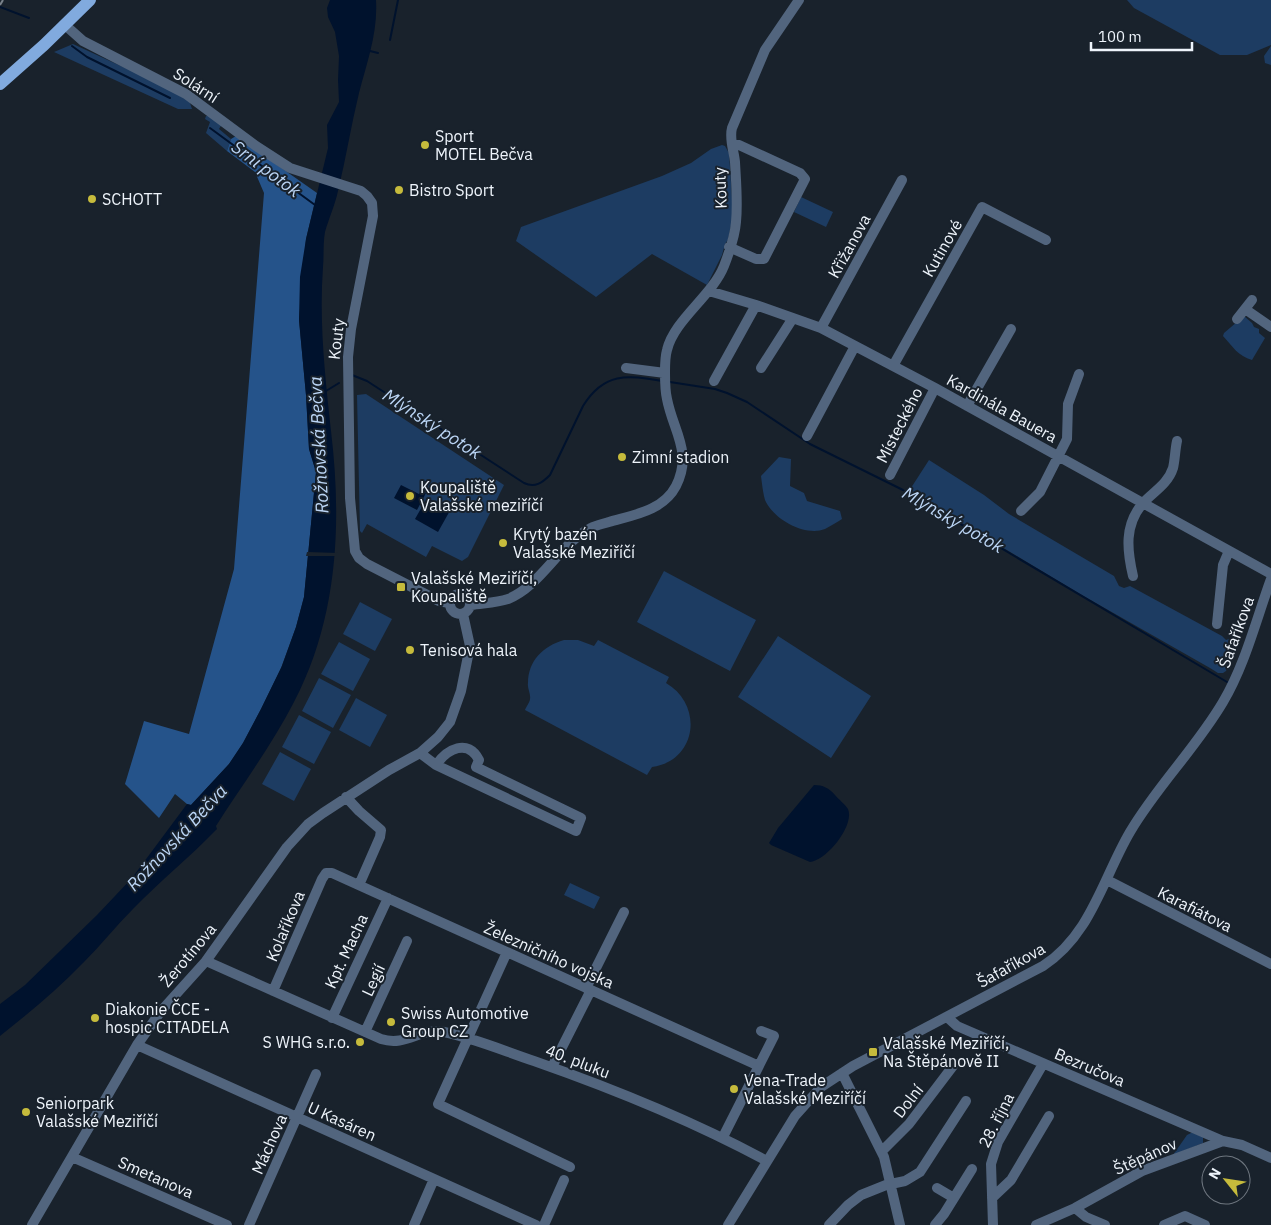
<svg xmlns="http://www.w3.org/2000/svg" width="1271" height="1225" font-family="'IBM Plex Sans',sans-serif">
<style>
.green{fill:#1d3c62}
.forest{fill:#25538a}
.water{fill:#00122d}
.pier{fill:#19222c}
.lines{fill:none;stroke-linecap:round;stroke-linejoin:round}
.stream{stroke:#00122d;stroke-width:2}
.minor{stroke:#52657e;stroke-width:10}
.major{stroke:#81aade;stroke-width:12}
.rail{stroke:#79818a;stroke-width:2;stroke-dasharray:8 4;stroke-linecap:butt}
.poi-dot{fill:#c6bb3c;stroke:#19222c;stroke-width:2}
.labels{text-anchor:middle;stroke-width:4;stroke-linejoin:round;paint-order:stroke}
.street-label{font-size:16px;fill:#eef4fb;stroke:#19222c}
.poi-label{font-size:16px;fill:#eef4fb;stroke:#19222c;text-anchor:start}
.water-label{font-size:18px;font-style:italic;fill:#bbd5f5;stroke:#19222c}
</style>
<rect width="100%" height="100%" fill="#19222c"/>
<path class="green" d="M1127 0H1271V45L1247 55H1220L1134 8Z
M73 44 171 89 189 100 192 109H178L54 52Z
M1271 46V65L1265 63 1264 56Z
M206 116H209L222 124 219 129 231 139 227 151 206 133 210 122 205 119Z
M722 145 725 146 729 153 732 198V220L728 240 725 244 722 255 707 285 652 254 596 297 516 241 521 227 662 176 691 163 711 149Z
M801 197 833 212 826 227 794 212Z
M1244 316 1252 323 1254 327 1259 329V333L1265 338 1252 360C1238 356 1233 347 1223 336L1224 333Z
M366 394 504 485 468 557 462 561 432 546 426 557 367 524 362 533 360 531 357 395Z
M779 457 791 459 790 486 804 493 807 501 840 511 842 519C837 522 831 526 825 529 805 537 773 519 765 500 763 493 762 484 761 476Z
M929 460 984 495 1009 514 1114 576 1119 586 1124 588 1130 586 1222 636 1226 640 1229 639 1238 645 1226 671 1223 673H1218L1210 668 1080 594 909 491Z
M664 571 756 620 730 671 637 622Z
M360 602 392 619 375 651 343 634Z
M778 636 871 696 831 758 738 697Z
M564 640H578L594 646 598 640 669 677 666 683C704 705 697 761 652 767L647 775 525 710C526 707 530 702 530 699 531 694 527 688 528 683 528 661 543 646 564 640Z
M339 642 370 659 353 691 321 674Z
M319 678 351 695 333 728 302 711Z
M356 698 387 715 370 747 339 730Z
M299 715 331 732 314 764 282 747Z
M280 752 311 769 294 801 262 784Z
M570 883 600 897 594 909 564 895Z
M1193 1132V1133L1203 1137V1143L1173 1155 1187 1135Z"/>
<path class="forest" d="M236 136 317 193 306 239 299 320 306 395 309 449 316 472 304 597 296 627 281 668 261 709 243 743 229 764 191 805 187 804 175 794 159 818 125 784 144 721 189 734 234 569 264 193 255 172 227 151 231 139Z"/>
<path class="water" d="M330 0H376C378 33 367 62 359 93 351 126 346 158 338 191 335 205 329 218 325 232 323 243 324 256 323 267 319 322 325 376 331 431 342 523 338 618 294 702 272 745 242 785 216 826L217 829C190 857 160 881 133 909 116 926 101 945 84 962 58 989 29 1013 0 1036V1004L25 985 97 915 132 878 187 804 191 805 229 764 243 743 261 709 282 666 296 627 304 597 316 472 309 449 306 395 299 320 300 277 306 239 328 148 327 125 339 102 338 80 339 56 335 32 328 17 327 8Z
M401 485 419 494 421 491 426 493 417 510 394 498Z
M427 498 439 504 441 501 452 507 438 532 415 519Z
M814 785C823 785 829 788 835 795 838 799 845 804 848 809 855 826 826 861 810 862L771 845 769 843 778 828Z"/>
<path class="pier" d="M307 552 338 553V556H306Z"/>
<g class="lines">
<path class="stream" d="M0 7 29 18
M390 40 398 0
M72 46 87 57 170 98
M370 51 378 53
M210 128 315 205
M352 375 367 381 524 483C535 488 542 483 550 475L583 406C604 372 627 375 662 381
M670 382 715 389 727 393 747 402 810 444 903 490 1227 682
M326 391 339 383"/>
<path class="minor" d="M65 25 83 41 186 94 256 146 290 168 361 191 367 196 372 203 373 216 351 329 348 357 350 498 355 551 359 558 367 564 439 601 449 603
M729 247 756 259H764L805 179 800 173 739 145 732 144
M709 291 756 305 821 328 935 388 1271 574
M1245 309 1271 327
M1237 319 1252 300
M821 328 902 180
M893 366 982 207 1046 240
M626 368 665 373
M761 368 793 318
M714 381 756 305
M967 406 1011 329
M807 436 855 346
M890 475 935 388
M1021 511 1040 492 1067 439 1068 404 1079 374
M1133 576C1127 550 1124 525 1143 503 1153 492 1168 484 1173 468 1175 460 1175 450 1177 441
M450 604a10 10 0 1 1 20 0a10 10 0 1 1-20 0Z
M471 605C483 603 496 603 508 599 541 586 559 544 591 528 596 525 603 524 609 522 633 515 663 511 676 486 693 452 673 431 667 399 665 391 665 381 665 372 665 365 665 357 667 350 674 320 712 296 724 266 729 253 735 236 736 222 738 202 736 182 735 162 734 151 729 139 732 128L765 50 799 0
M1217 624 1223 565 1229 551
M420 753 436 765 576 831 581 818 476 767 479 760C468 738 447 749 436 765
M346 797 359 811 381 830 380 837 359 885
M1107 880 1271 964
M507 952 438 1104 570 1167
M206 961 381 1039C407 1047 420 1027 444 1032 474 1038 504 1051 534 1061 614 1089 693 1121 767 1161
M586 988 624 912
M273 991 322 879 326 873H332L759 1066
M947 1017 957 1026 1223 1141
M332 1018 388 898
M365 1032 407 941
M137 1045 536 1225
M552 1067 591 990
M842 1073 884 1157 900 1225
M723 1137 774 1036 761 1031
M882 1151 909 1124 953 1066
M72 1157 227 1225
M937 1188 954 1198
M992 1198 1011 1180 1049 1116
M1075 1208 1086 1217 1105 1225
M32 1225 137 1045 161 1011 206 961 287 847 308 824 323 813 389 770 420 753 438 737 450 722 461 691 470 646 463 614
M249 1225 316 1074
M414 1225 434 1179
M544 1225 564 1180
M728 1225 795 1116 821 1087 853 1066 1043 966C1091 935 1103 878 1130 832 1157 786 1196 748 1223 702 1245 665 1256 620 1271 579
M829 1225 848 1205 861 1195 886 1185 905 1181 920 1172 966 1101
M935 1225 944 1214 972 1169
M993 1225 991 1164 998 1142 1043 1064
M1036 1225 1075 1208 1142 1171 1223 1141 1242 1145 1271 1158
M1164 1225 1185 1216 1205 1225"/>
<path class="major" d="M0 84 44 45 90 0"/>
<path class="rail" d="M0 5 3 0"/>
</g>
<g class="poi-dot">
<circle cx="425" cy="145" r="5"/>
<circle cx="399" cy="190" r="5"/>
<circle cx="92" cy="199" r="5"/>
<circle cx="622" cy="457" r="5"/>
<circle cx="410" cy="496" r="5"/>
<circle cx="503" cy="543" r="5"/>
<rect x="396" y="582" width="10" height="10" rx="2.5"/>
<circle cx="410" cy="650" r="5"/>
<circle cx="95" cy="1018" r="5"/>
<circle cx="391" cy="1022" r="5"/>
<circle cx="360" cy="1042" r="5"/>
<rect x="868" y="1047" width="10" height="10" rx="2.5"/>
<circle cx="734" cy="1089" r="5"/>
<circle cx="26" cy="1112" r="5"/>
</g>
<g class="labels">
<g class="street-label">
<text transform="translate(196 85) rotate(33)" y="6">Solární</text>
<text transform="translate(720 188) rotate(-92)" y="6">Kouty</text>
<text transform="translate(849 246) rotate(-61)" y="6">Křižanova</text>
<text transform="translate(942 248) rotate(-60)" y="6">Kutinové</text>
<text transform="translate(336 339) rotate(-83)" y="6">Kouty</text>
<text transform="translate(1002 408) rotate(29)" y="6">Kardinála Bauera</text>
<text transform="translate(899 425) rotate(-63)" y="6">Místeckého</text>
<text transform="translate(1236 632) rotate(-70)" y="6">Šafaříkova</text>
<text transform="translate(1195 909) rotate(27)" y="6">Karafiátova</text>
<text transform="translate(285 926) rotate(-67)" y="6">Kolaříkova</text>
<text transform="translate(346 951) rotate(-65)" y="6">Kpt. Macha</text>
<text transform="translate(188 955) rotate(-50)" y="6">Žerotínova</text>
<text transform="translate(549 955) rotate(24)" y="6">Železničního vojska</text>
<text transform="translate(1011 965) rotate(-29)" y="6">Šafaříkova</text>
<text transform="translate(373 980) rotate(-65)" y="6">Legií</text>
<text transform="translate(578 1061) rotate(21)" y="6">40. pluku</text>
<text transform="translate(1090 1067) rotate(23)" y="6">Bezručova</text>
<text transform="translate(908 1101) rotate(-52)" y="6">Dolní</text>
<text transform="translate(996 1120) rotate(-63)" y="6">28. října</text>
<text transform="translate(342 1121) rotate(24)" y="6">U Kasáren</text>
<text transform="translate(269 1144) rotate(-66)" y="6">Máchova</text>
<text transform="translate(1145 1156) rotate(-24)" y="6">Štěpánov</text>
<text transform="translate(156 1177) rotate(24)" y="6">Smetanova</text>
</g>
<g class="poi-label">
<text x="435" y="142">Sport<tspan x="435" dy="18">MOTEL Bečva</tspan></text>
<text x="409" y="196">Bistro Sport</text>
<text x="102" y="205">SCHOTT</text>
<text x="632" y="463">Zimní stadion</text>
<text x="420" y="493">Koupaliště<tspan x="420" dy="18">Valašské meziříčí</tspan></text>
<text x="513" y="540">Krytý bazén<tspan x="513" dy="18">Valašské Meziříčí</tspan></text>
<text x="411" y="584">Valašské Meziříčí,<tspan x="411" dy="18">Koupaliště</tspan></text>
<text x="420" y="656">Tenisová hala</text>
<text x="105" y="1015">Diakonie ČCE -<tspan x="105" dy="18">hospic CITADELA</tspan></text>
<text x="401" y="1019">Swiss Automotive<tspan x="401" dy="18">Group CZ</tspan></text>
<text x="350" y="1048" text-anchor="end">S WHG s.r.o.</text>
<text x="883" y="1049">Valašské Meziříčí,<tspan x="883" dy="18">Na Štěpánově II</tspan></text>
<text x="744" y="1086">Vena-Trade<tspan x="744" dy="18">Valašské Meziříčí</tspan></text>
<text x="36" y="1109">Seniorpark<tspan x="36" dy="18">Valašské Meziříčí</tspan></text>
</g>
<g class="water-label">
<text transform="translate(266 169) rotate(37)" y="6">Srní potok</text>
<text transform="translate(432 424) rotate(33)" y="6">Mlýnský potok</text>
<text transform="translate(319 445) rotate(-93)" y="6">Rožnovská Bečva</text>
<text transform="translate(953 520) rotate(30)" y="6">Mlýnský potok</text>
<text transform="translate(177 838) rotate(-47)" y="6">Rožnovská Bečva</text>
</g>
</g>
<g transform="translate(1226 1180) rotate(300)"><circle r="24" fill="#19222c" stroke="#6e767f"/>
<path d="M0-4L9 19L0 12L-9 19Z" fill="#c6bb3c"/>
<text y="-8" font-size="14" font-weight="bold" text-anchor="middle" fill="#eef4fb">N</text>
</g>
<path d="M1091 42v8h101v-8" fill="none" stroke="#eef4fb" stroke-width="2.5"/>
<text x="1098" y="42" font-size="15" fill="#eef4fb" stroke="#19222c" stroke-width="4" paint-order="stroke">100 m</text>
</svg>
